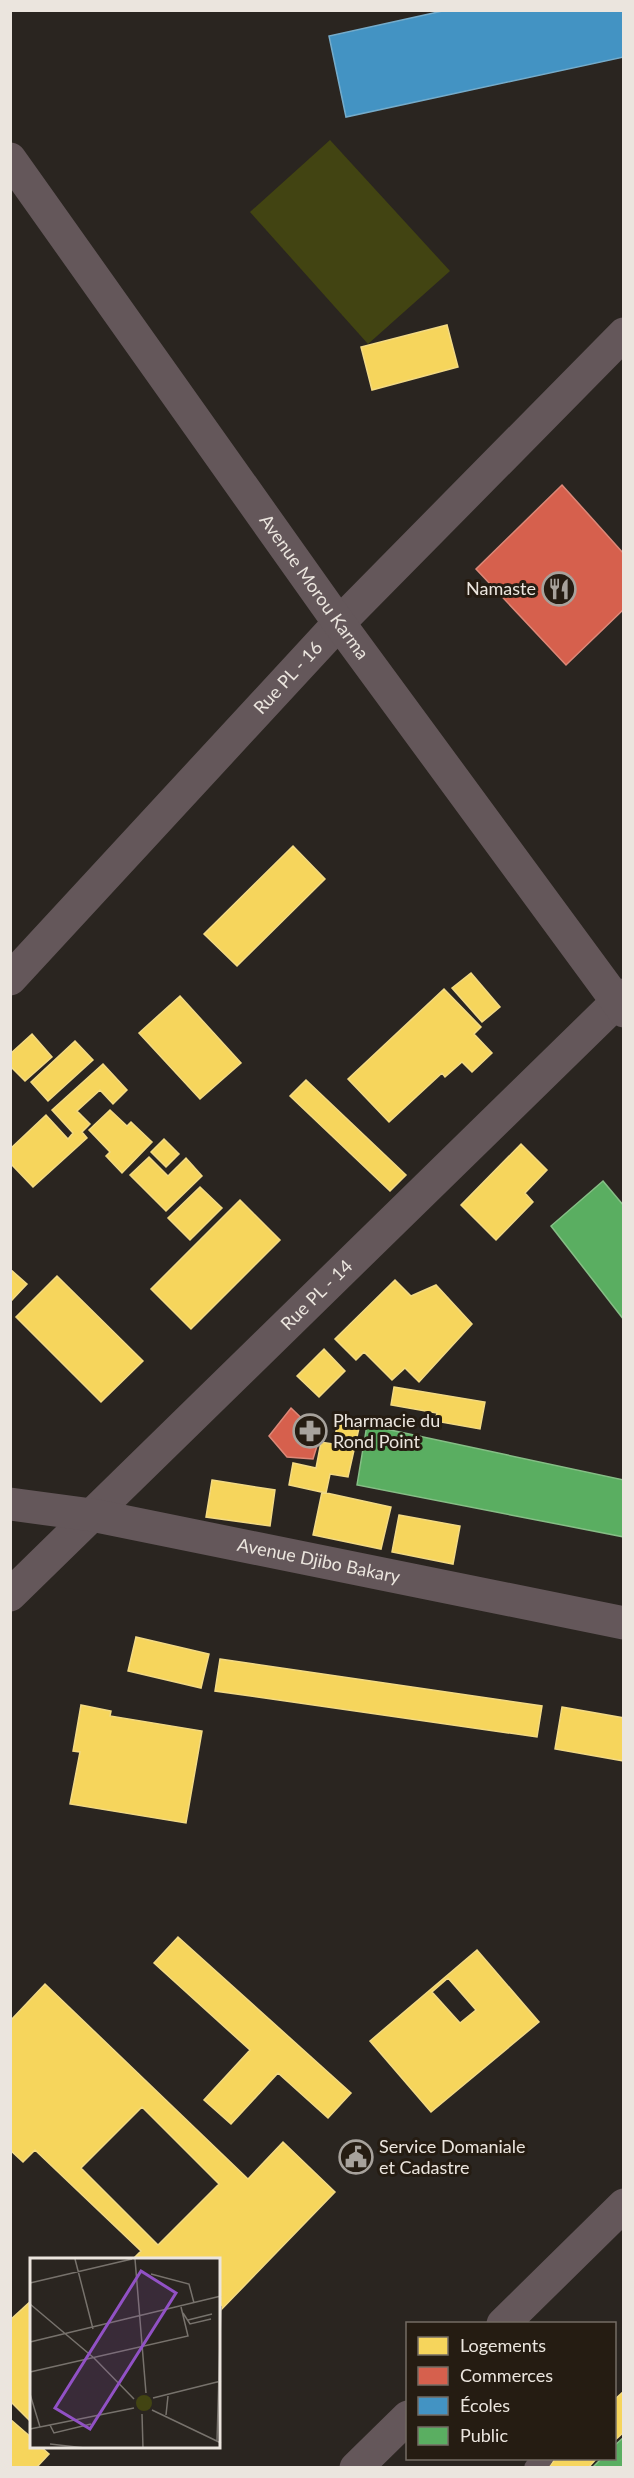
<svg xmlns="http://www.w3.org/2000/svg" width="634" height="2478" font-family="Lato,sans-serif">
<style>
.green{fill:#424412}
.homes{fill:#f6d55c;stroke:#f3da83;stroke-width:1.5;fill-rule:evenodd}
.shops{fill:#d6604d;stroke:#dc8878;stroke-width:1.5}
.schools{fill:#4393c3;stroke:#75accb;stroke-width:1.5}
.public{fill:#5aae61;stroke:#86be86;stroke-width:1.5}
.lines{fill:none;stroke-linecap:round;stroke-linejoin:round}
.service{stroke:#64575a;stroke-width:20}
.minor{stroke:#64575a;stroke-width:33}
.tertiary{stroke:#64575a;stroke-width:33}
.labels{text-anchor:middle;stroke-width:6;stroke-linejoin:round;paint-order:stroke}
.street-label{font-size:18px;fill:#ebe5de;stroke:#251c12}
.poi-label{font-size:18px;fill:#ebe5de;stroke:#251c12;text-anchor:start}
.inset-road{fill:none;stroke:#77726c;stroke-width:1.5}
.view{fill:#9151c5;fill-opacity:0.15;stroke:#9151c5;stroke-width:3}
.inset-edge{fill:none;stroke:#ebe5de;stroke-width:3}
</style>
<rect width="100%" height="100%" fill="#2a2520"/>
<path class="green" d="M330 140 450 271 368 344 250 212Z"/>
<path class="homes" d="M447 325 458 367 372 390 361 347Z
M293 846 325 879 237 966 204 934Z
M471 973 500 1007 482 1022 452 988Z
M444 989 481 1027 474 1034 492 1053 472 1072 462 1062 445 1077 442 1073 389 1122 348 1079Z
M180 996 241 1063 200 1099 139 1033Z
M32 1034 52 1057 25 1081 10 1066V1054Z
M75 1041 93 1060 48 1101 31 1082Z
M103 1064 127 1090 113 1104 100 1090 77 1111 90 1124 82 1132 87 1138 33 1187 10 1163V1149L46 1115 68 1139 73 1133 52 1110Z
M306 1080 406 1175 390 1191 290 1096Z
M110 1110 127 1126 131 1122 152 1142 122 1173 106 1156 110 1152 89 1130Z
M164 1139 179 1154 166 1167 151 1152Z
M521 1144 547 1170 525 1193 533 1202 496 1240 461 1205Z
M149 1157 168 1176 186 1158 202 1176 166 1211 130 1175Z
M200 1187 222 1208 190 1240 168 1218Z
M240 1200 280 1240 191 1329 151 1289Z
M10 1269 27 1284 10 1302Z
M57 1276 143 1361 101 1402 16 1317Z
M395 1280 411 1296 436 1285 472 1324 419 1382 405 1368 392 1380 364 1352 356 1360 335 1339Z
M324 1349 345 1371 319 1397 297 1376Z
M394 1387 485 1402 480 1429 435 1421 437 1413 391 1405Z
M338 1423 359 1428 348 1477 330 1474 326 1493 289 1485 293 1463 316 1468 321 1442 333 1444Z
M212 1480 275 1490 270 1526 206 1517Z
M322 1492 391 1507 381 1549 313 1535Z
M399 1515 460 1526 453 1564 392 1552Z
M136 1637 209 1654 201 1688 128 1671Z
M220 1659 542 1706 537 1737 215 1691Z
M81 1705 111 1711 110 1716 202 1731 186 1823 70 1804 80 1752 73 1751Z
M562 1707 624 1718V1761L555 1749Z
M178 1937 351 2093 328 2118 278 2073 231 2124 204 2100 250 2050 154 1963Z
M477 1950 539 2022 431 2112 370 2041ZM448 1978 476 2010 460 2023 432 1992Z
M45 1984 248 2179 283 2142 335 2192 219 2312V2259H133L141 2251 35 2150 23 2162 10 2150V2021ZM142 2107 219 2184 158 2245 81 2168Z
M32 2300V2417L29 2420 10 2401V2320Z
M624 2391V2432L614 2441V2400Z
M10 2419 32 2438V2446H40L49 2454 36 2468H10Z
M556 2458H597L588 2468H548Z"/>
<path class="shops" d="M562 485 624 554V609L566 665 476 569Z
M291 1408 320 1436 313 1459 287 1457 269 1436Z"/>
<path class="schools" d="M447 10H624V57L346 117 329 36Z"/>
<path class="public" d="M603 1181 624 1206V1320L551 1226Z
M367 1425 624 1480V1537L357 1485Z
M624 2437V2468H592L602 2458H614V2446Z"/>
<g class="lines">
<path class="service" d="M534 2468 543 2458"/>
<g class="minor">
<path id="s1" d="M10 979 339 623 624 334"/>
<path id="s2" d="M10 1595 624 995"/>
</g>
<g class="tertiary">
<path id="s3" d="M10 159 339 623 624 1011"/>
<path id="s4" d="M10 1504 92 1515 624 1623"/>
<path d="M503 2324 624 2205"/>
<path d="M356 2468 408 2417"/>
</g>
</g>
<defs>
<symbol id="restaurant-ring" viewBox="-11 -11 22 22"><circle r="9.5" fill="#251c12" stroke="#a7a29c" stroke-width="1.5"/><path d="M-5-6h1v4h1v-4h1v4h1v-4h1v5L-1.5 .5V6h-2V.5L-5-1ZM5-6V6H3V1.5H1.5Q1.5-4 5-6Z" fill="#a7a29c"/></symbol>
<symbol id="pharmacy-ring" viewBox="-11 -11 22 22"><circle r="9.5" fill="#251c12" stroke="#a7a29c" stroke-width="1.5"/><path d="M-2-6h4v4h4v4h-4v4h-4v-4h-4v-4h4Z" fill="#a7a29c"/></symbol>
<symbol id="civic-ring" viewBox="-11 -11 22 22"><circle r="9.5" fill="#251c12" stroke="#a7a29c" stroke-width="1.5"/><path d="M-.6-6.5H3V-4.5H.6V-3L4-1V1h2V6H-6V1h2V-1L-.6-3ZM-1.2 2.5V6h2.4V2.5Z" fill="#a7a29c"/></symbol>
</defs>
<g fill-rule="evenodd">
<use href="#restaurant-ring" x="540" y="570" width="38" height="38"/>
<use href="#pharmacy-ring" x="291" y="1412" width="38" height="38"/>
<use href="#civic-ring" x="337" y="2138" width="38" height="38"/>
</g>
<g class="labels">
<g class="street-label">
<text dy="6" stroke="none"><textPath href="#s3" startOffset="525">Avenue Morou Karma</textPath></text>
<text dy="6" stroke="none"><textPath href="#s1" startOffset="410">Rue PL - 16</textPath></text>
<text dy="6" stroke="none"><textPath href="#s2" startOffset="429">Rue PL - 14</textPath></text>
<text dy="6" stroke="none"><textPath href="#s4" startOffset="314">Avenue Djibo Bakary</textPath></text>
</g>
<g class="poi-label">
<text x="536" y="595" text-anchor="end">Namaste</text>
<text x="333" y="1427">Pharmacie du<tspan x="333" dy="21">Rond Point</tspan></text>
<text x="379" y="2153">Service Domaniale<tspan x="379" dy="21">et Cadastre</tspan></text>
</g>
</g>
<g transform="translate(30 2258)">
<rect width="190" height="190" fill="#2a2520"/>
<path d="M106 145a8 8 0 1 1 16 0a8 8 0 1 1-16 0Z" fill="#424412"/>
<path class="inset-road" d="M45 1 63 71M105 1 116 135M121 16 159 26 164 45M0 25 102 1M0 46 64 100 104 141M153 55 160 66 181 61M158 62 182 56M0 84 191 38M0 114 158 78 151 49M0 136 10 169M123 140 191 123M122 152 191 185M112 156 113 190M136 157 138 138M20 167 24 175 61 166M0 171 104 150M187 183 191 48M20 186 55 190"/>
<path class="view" d="M111 13 146 35 60 171 25 150Z"/>
<rect width="190" height="190" class="inset-edge"/>
</g>
<rect width="634" height="2478" fill="none" stroke="#ebe5de" stroke-width="24"/>
<rect x="406" y="2322" width="210" height="138" fill="#251c12" stroke="#746c64" stroke-width="1.5"/>
<rect x="418" y="2337" width="30" height="18" fill="#f6d55c" stroke="#746c64" stroke-width="1.5"/>
<text x="460" y="2352" font-size="18" fill="#ebe5de">Logements</text>
<rect x="418" y="2367" width="30" height="18" fill="#d6604d" stroke="#746c64" stroke-width="1.5"/>
<text x="460" y="2382" font-size="18" fill="#ebe5de">Commerces</text>
<rect x="418" y="2397" width="30" height="18" fill="#4393c3" stroke="#746c64" stroke-width="1.5"/>
<text x="460" y="2412" font-size="18" fill="#ebe5de">Écoles</text>
<rect x="418" y="2427" width="30" height="18" fill="#5aae61" stroke="#746c64" stroke-width="1.5"/>
<text x="460" y="2442" font-size="18" fill="#ebe5de">Public</text>
</svg>
